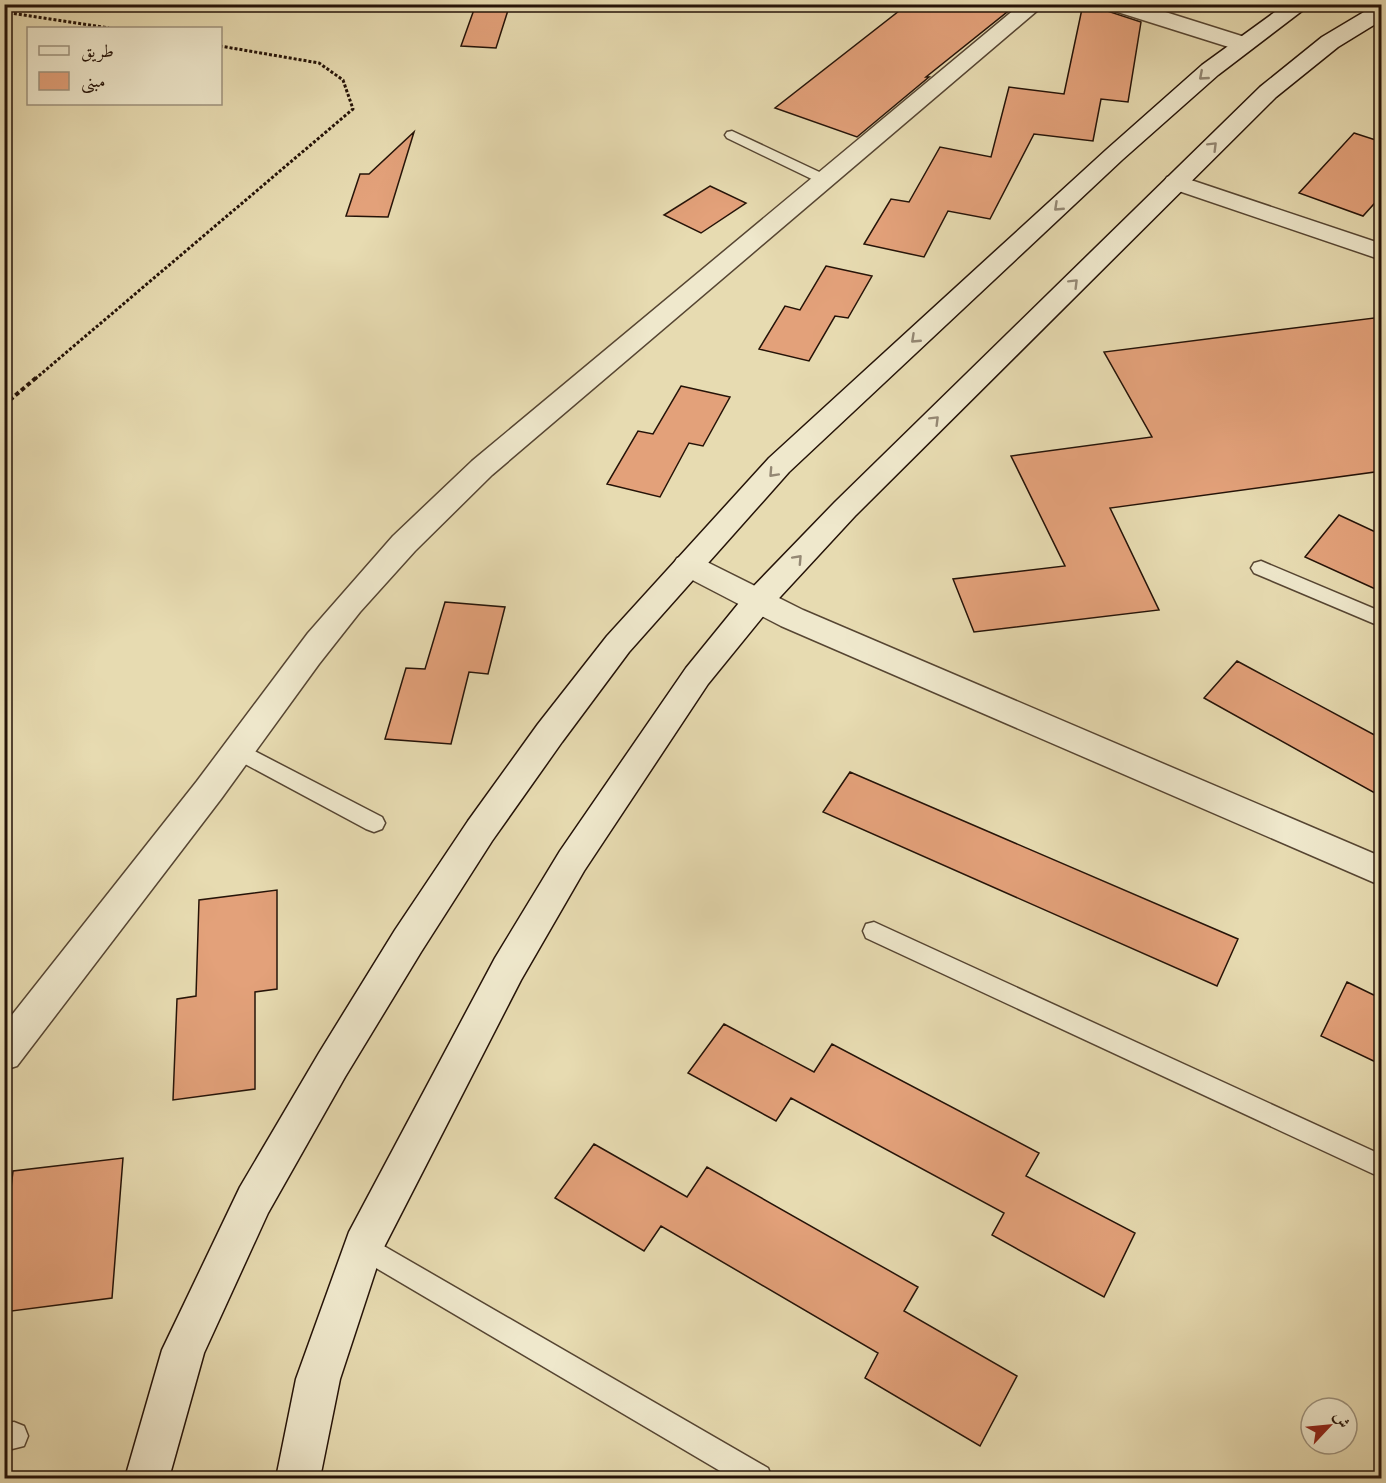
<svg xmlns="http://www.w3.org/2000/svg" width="1386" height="1483" font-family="'Old Standard TT',Amiri,serif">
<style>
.building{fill:#e3a17a;stroke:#251308;stroke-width:1.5}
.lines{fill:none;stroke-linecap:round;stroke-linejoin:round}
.lane-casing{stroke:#564532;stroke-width:3}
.street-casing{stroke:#564532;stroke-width:3}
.secondary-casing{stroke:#251308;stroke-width:3}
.path-far1{stroke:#251308;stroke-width:3;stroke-dasharray:3 2;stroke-linecap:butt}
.path{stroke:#251308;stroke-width:4;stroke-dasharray:4.5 3;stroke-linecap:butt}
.lane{fill:#efe8cc;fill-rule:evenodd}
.street{fill:#efe8cc;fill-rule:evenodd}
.secondary{fill:#efe8cc;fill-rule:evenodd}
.oneway{stroke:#948874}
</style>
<rect width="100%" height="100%" fill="#e7dbb1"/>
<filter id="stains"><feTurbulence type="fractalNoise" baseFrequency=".00333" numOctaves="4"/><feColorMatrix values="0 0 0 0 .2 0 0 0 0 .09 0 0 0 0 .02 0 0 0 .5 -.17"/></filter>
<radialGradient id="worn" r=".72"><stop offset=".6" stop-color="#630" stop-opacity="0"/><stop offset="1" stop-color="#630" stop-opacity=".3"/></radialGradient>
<path class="building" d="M476 4H510L496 48 461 46Z
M908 4H1017L926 77H929L857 137 775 108Z
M1083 4H1104L1107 11 1141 22 1128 102 1101 99 1093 141 1034 134 990 219 948 211 924 257 864 244 891 199 909 202 940 147 991 157 1009 87 1064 94Z
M414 132 388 217 346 216 360 174H369Z
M1354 133 1382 142V195L1363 216 1299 193Z
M710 186 746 203 701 233 664 215Z
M826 266 872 276 848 318 835 316 809 361 759 349 785 306 800 310Z
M1382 317V471L1110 508 1159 610 974 632 953 579 1065 566 1011 456 1152 437 1104 352Z
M681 386 730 397 703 446 689 443 660 497 607 484 638 431 653 434Z
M1339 515 1382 535V592L1305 557Z
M445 602 505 607 488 674 469 672 451 744 385 739 406 668 425 669Z
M1237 661 1382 739V797L1204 698Z
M850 772 1238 939 1217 986 823 812Z
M277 890V989L255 992V1089L173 1100 177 999 196 996 199 900Z
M1347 982 1382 999V1065L1321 1036Z
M724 1024 814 1072 832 1044 1039 1153 1026 1176 1135 1233 1104 1297 992 1235 1004 1213 791 1098 776 1121 688 1073Z
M594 1144 687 1197 707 1167 918 1287 904 1311 1017 1376 980 1446 865 1378 878 1353 661 1226 644 1251 555 1198Z
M123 1158 112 1298 4 1312V1248L13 1171Z"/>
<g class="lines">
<defs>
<path id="lane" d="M732 131 830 177 833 180 825 185 820 183 727 138 725 135 727 132Z
M1261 561 1382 612V627L1254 573 1251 568 1254 563Z
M239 743 382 817 385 823 382 829 374 832 366 829 232 757 228 751 232 745Z
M874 922 1382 1155V1178L866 938 863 931 866 924Z
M363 1234 768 1468 772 1478H732L354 1255 350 1246 354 1237Z
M14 1422 24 1426 28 1436 24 1446 4 1451V1423Z"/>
<path id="street" d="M1021 4H1045L492 475 415 551 360 612 319 664 221 799 17 1066 4 1070V1025L197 781 308 633 393 536 472 461Z
M1106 4H1140L1251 39 1254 44 1251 49 1243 51 1235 49 1108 9Z
M1176 175 1382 244V260L1167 187 1164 182 1167 177Z
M688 555 699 558 803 610 1382 857V886L781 626 677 572 673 565 677 558Z"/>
<path id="secondary" d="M1286 4H1311L1218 75 1122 160 789 472 629 652 562 742 492 841 421 952 345 1077 268 1213 204 1353 169 1478H125L162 1350 240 1187 319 1053 395 930 468 821 538 724 607 636 769 458 1106 150 1202 65Z
M1382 5V20L1338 47 1276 97 855 516 769 609 708 684 584 871 521 980 382 1251 340 1379 320 1478H276L296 1379 349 1232 495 958 560 851 686 668 747 593 835 502 1260 87 1322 37 1374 6Z"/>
</defs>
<use href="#lane" class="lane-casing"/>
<use href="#street" class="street-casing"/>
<use href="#secondary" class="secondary-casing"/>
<path class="path-far1" d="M4 12 109 28
M35 379 353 109 343 80 319 63 220 46"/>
<path class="path" d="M4 405 37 377"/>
<use href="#lane" class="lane"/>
<use href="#street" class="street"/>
<use href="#secondary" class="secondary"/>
</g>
<defs><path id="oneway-chevron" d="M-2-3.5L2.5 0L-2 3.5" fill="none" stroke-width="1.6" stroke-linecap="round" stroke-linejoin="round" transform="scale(1.5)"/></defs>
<g class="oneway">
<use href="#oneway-chevron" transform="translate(1203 76) rotate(139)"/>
<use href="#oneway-chevron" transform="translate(1213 146) rotate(-45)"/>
<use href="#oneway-chevron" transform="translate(1058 207) rotate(137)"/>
<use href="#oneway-chevron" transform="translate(1074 283) rotate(-45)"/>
<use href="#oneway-chevron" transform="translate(915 339) rotate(137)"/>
<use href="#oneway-chevron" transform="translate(935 420) rotate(-45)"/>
<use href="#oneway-chevron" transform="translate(773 473) rotate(133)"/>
<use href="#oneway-chevron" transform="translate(798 559) rotate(-47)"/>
</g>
<rect width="1386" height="1483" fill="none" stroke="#e7dbb1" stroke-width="24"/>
<rect x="6" y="6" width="1374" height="1471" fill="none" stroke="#251308" stroke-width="3"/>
<rect x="12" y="12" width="1362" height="1459" fill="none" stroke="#251308" stroke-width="1.5"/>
<rect x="27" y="27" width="195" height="78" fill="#efe8cc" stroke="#9e937e" stroke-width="1.5"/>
<rect x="39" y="46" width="30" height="9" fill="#efe8cc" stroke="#9e937e" stroke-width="1.5"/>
<text x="81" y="57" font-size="18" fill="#251308">طريق</text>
<rect x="39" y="72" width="30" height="18" fill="#e3a17a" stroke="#9e937e" stroke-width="1.5"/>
<text x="81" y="87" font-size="18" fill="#251308">مبنى</text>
<g transform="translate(1329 1426) rotate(64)"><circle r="28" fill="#efe8cc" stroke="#9e937e" stroke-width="1.5"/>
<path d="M0-4.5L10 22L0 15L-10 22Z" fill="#8f2418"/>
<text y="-9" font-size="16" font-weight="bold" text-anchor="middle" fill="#251308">ش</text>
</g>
<rect width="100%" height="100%" filter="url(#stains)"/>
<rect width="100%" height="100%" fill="url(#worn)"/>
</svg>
